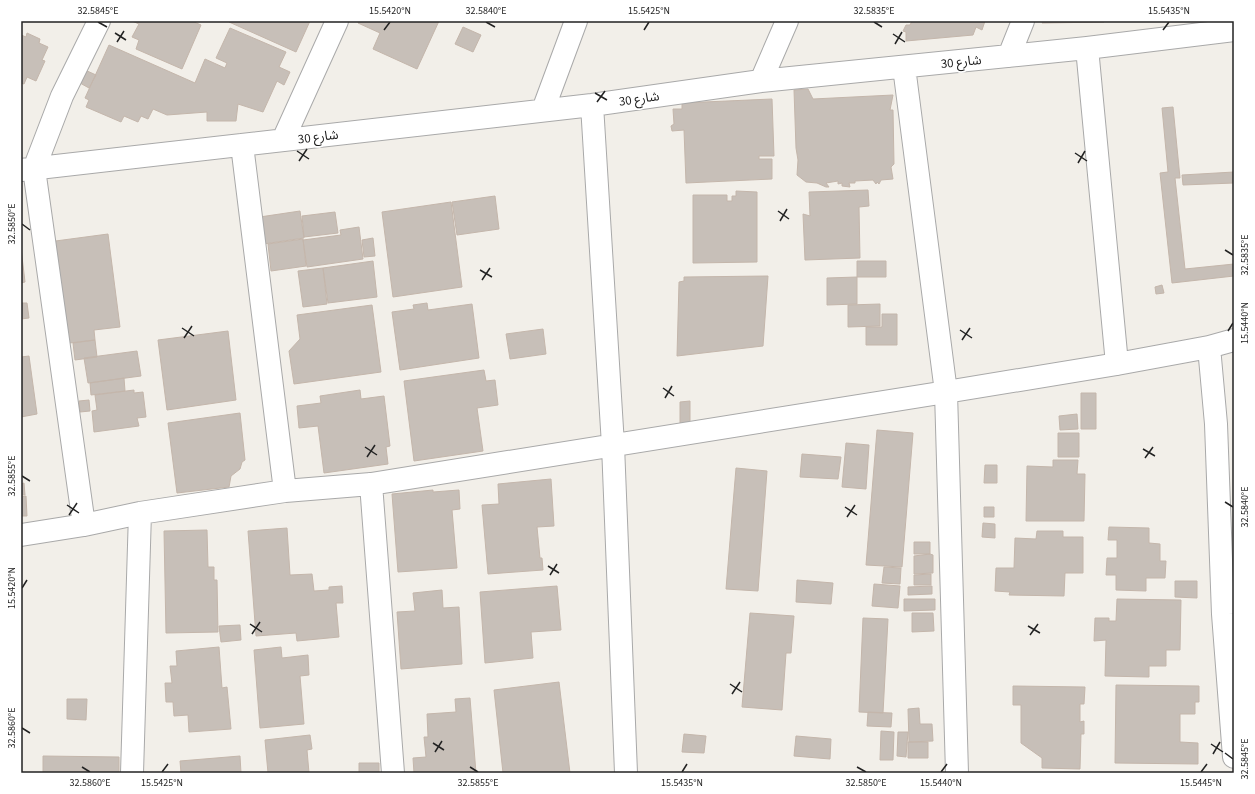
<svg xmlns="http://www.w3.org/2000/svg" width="1255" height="794" font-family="'Source Sans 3','Noto Sans Arabic',sans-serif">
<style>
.building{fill:#c7bfb8;stroke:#c4b6ab}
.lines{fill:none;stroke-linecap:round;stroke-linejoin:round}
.minor-casing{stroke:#a9a9a9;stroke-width:24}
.minor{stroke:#fff;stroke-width:22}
.ticks{fill:none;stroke:#222;stroke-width:1.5}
.labels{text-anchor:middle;stroke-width:3.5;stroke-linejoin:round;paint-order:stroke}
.street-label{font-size:13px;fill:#222;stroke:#fff}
.neatline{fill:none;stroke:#222;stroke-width:1.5}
.ticks-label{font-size:10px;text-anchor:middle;fill:#222}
</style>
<rect width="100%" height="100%" fill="#f2efe9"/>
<path class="building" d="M132 21H192L201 25 182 69 136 49 139 40 132 37 139 24Z
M230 21H310L296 52 229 22Z
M359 21H439L417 69 373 49 380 33 358 23Z
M912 21H985L982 30 976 27 973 35 906 41V32L903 31 906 25H910Z
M1043 21H1105L1104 22 1042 23Z
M463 27 481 35 473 52 455 44Z
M230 28 286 52 279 67 290 72 284 85 277 81 263 112 238 104 236 121H207V112L167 115 153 109 148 119 141 116 138 122 124 116 121 122 86 107 89 100 85 98 109 45 195 83 205 59 225 68 227 63 216 58Z
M27 33 40 39 39 43 48 47 42 60 45 61 36 81 27 77 24 84 21 83V35L26 37Z
M85 70 96 75 89 88 80 83Z
M808 89 813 99 893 95 890 110H893L894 164 891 167 893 179 881 180 879 184 877 182 876 184 873 180 855 181V183H849L850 187 842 186V183L838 184V181L826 183 829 187H826L817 183 806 182 797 175 798 160 796 148 794 90Z
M772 99 774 156H759V159H772V179L686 183 684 130 672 131 671 126 674 124 673 109H682V103Z
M1173 107 1180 178H1175L1185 269 1234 264V276L1172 283 1160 173 1168 172 1162 108Z
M1234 172V183L1183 185 1182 175Z
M868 190 869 206 859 207 860 258 805 260 803 214 810 216 809 192Z
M736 191 757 192V262L693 263V195H727V201H732V196H736Z
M495 196 499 229 457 235 452 202Z
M451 202 462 287 393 297 382 212Z
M300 211 304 238 257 245 253 218Z
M335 212 338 233 304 237 302 216Z
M359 227 363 259 307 267 303 240 341 235 340 230Z
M108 234 120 327 94 330 95 340 61 344 48 242Z
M373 238 375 256 364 257 362 240Z
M303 239 306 266 271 271 268 244Z
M21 248 25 282 21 283Z
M373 261 377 297 328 303 323 268Z
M857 261H886V277H857Z
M323 268 327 304 303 307 298 271Z
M768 276 763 346 677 356 679 282 684 281V277Z
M857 277V304L827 305V278Z
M1162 285 1164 293 1156 294 1155 287Z
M21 303H27L29 318 21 319Z
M427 303 428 310 472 304 479 358 400 370 392 312 414 309 413 305Z
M880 304V326L848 327V305Z
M372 305 381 372 294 384 289 351 300 339 297 315Z
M882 314H897V345H866V327H882Z
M543 329 546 354 510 359 506 334Z
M228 331 236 400 167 410 158 340Z
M95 340 97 357 75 360 73 343Z
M137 351 141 376 88 383 84 358Z
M29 356 37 414 21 417V357Z
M484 370 486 381 495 380 498 405 477 408 483 451 414 461 404 381Z
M124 378 125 391 91 395 90 383Z
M134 390V393L143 392 146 417 137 418 139 426 94 432 92 411 97 410 95 395Z
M360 390 361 399 384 396 390 446 386 447 388 464 324 473 318 426 299 428 297 406 321 403 320 396Z
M1081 393H1096V429H1081Z
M89 400 90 411 80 412 79 401Z
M690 401V426H680V402Z
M240 413 245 460 242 462 240 469 231 476 229 487 177 493 168 423Z
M1077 414 1078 429 1060 430 1059 416Z
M877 430 913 433 902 567 866 565Z
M1058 433H1079V457H1058Z
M846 443 869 445 866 489 842 487Z
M802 454 841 457 838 479 800 477Z
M1053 460H1078L1077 474H1085L1084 521H1026L1027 466 1053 467Z
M985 465H997V483H984Z
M736 468 767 471 758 591 726 589Z
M551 479 554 526 537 527 540 558H542L543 570 488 574 482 505 499 504 498 484Z
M24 483 25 495H21V484Z
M433 490V492L459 490 460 509 452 510 457 568 398 572 392 494Z
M26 496 27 516H21V497Z
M984 507H994V517H984Z
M983 523 995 524V538L982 537Z
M1109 527 1149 528V543L1160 544V561H1166L1165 578H1146V591L1116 590V575H1106L1107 558H1117V540H1108Z
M287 528 290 575 312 574 314 591 329 590V587L342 586 343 603H336L339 637 297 641 296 633 256 636 248 531Z
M207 530 208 567H214V580H217L218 632 166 633 164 531Z
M1037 531H1063V537H1083V573H1065L1064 596 1009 595 1010 592 995 591 996 568H1014L1015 538 1036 539Z
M914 542H930V554H914Z
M930 554 933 555V573L914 574V556Z
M884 567 901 568 900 584 882 583Z
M931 574V585H914V575Z
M797 580 833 583 831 604 796 602Z
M1175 581H1197V598L1175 597Z
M874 584 900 586 898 608 872 606Z
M557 586 561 630 531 632 533 658 485 663 480 592Z
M932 586V594L908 595V587Z
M442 590 443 608 459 607 462 664 401 669 397 612 415 611 413 593Z
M904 599H935V610L904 611Z
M1117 599 1181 600 1180 650H1166V666H1149V677L1105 676 1106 640 1094 641 1095 618H1109V621H1116Z
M750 613 794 616 791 653H786L782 710 742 707Z
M912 613H933L934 631 912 632Z
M863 618 888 619 883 713 859 712Z
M240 625 241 640 221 642 219 626Z
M219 647 222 688 227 687 231 729 189 732 188 715 174 716 173 702H166L165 683H172L170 666H177L176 651Z
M281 647 282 658 308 655 309 675 300 676 304 724 260 728 254 650Z
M559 682 570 773H503L494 690Z
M1116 685 1199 686V702H1195V714H1180V742L1198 743V764L1115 763Z
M1013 686 1085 687 1084 704H1080V722L1084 721V734H1081L1080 769 1042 768V758L1021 743V705H1013Z
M470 698 476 773H414L413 758 426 757 424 737H428L427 714 456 712 455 699Z
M67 699H87L86 720 67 719Z
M919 708 920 724H932L933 741 909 742 908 709Z
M868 712 892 713 891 727 867 726Z
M881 731 894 732 893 760H880Z
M898 732H908L906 757 897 756Z
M684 734 706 736 704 753 682 752Z
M310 735 312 749 307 750 309 773H268L265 740Z
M796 736 831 739 830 759 794 756Z
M908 742H928V758H908Z
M43 756 119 757V773H43Z
M240 756 241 773H181L180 761Z
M359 763H379V773H359Z"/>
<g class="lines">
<defs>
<path id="minor" d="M1087 48 1117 364
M1009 56 1023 21
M904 67 946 392 957 773
M761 81 787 21
M592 105 613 445 626 773
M543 110 576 21
M283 140 337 21
M242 145 285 491
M21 170 592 105 761 81 1087 48 1234 30
M1209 347 1216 424 1223 614 1234 757
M371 484 393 773
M84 525 34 169 62 96 99 21
M21 535 84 525 140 513 285 491 371 484 946 392 1117 364 1209 347 1234 340
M132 773 140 513"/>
</defs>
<use href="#minor" class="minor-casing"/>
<use href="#minor" class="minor"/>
</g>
<path class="ticks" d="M98 22 107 27M486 22 495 27M874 22 882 27M384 30 390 22M644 30 649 22M1163 30 1169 22M115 33 126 40M893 34 905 42M117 42 124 31M895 44 902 32M595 93 607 100M597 102 605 91M297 151 309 159M1075 153 1087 161M299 161 307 149M1078 163 1085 151M778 211 789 219M780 221 787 209M22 224 30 230M1225 250 1233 255M480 270 492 277M482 280 490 268M182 328 194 336M960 330 972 338M1228 331 1233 323M184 338 192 326M962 340 970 328M663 388 674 396M665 398 672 386M365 447 377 455M1143 449 1155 456M367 457 375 445M1145 458 1153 447M22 476 30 481M1225 502 1233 507M67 505 79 513M845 507 857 515M69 515 77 503M847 517 855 505M548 566 559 573M550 575 557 564M22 588 27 580M250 624 262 632M1028 626 1040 633M252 634 260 622M1030 635 1038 624M730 684 742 692M732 694 740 682M22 728 30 733M433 743 444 750M1211 744 1223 752M435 752 442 741M1225 753 1233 759M1213 754 1220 742M82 767 90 772M470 767 478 772M857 767 866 772M162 772 168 764M682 772 687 764M941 772 947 764M1201 772 1207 764"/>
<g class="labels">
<g class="street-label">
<text transform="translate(961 61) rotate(-6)" y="5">شارع 30</text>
<text transform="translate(639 98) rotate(-8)" y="5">شارع 30</text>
<text transform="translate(318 136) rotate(-7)" y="5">شارع 30</text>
</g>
</g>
<rect width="1255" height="794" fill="none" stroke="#ffffff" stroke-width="44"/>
<rect x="22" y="22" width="1211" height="750" class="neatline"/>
<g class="ticks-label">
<text x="98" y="14">32.5845°E</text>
<text x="390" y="14">15.5420°N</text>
<text x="486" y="14">32.5840°E</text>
<text x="649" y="14">15.5425°N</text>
<text x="874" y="14">32.5835°E</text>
<text x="1169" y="14">15.5435°N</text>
<text transform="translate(11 224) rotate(-90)" y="4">32.5850°E</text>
<text transform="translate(1244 255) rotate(-90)" y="4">32.5835°E</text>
<text transform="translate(1244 323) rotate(-90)" y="4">15.5440°N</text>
<text transform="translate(11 476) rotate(-90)" y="4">32.5855°E</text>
<text transform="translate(1244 507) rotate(-90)" y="4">32.5840°E</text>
<text transform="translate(11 588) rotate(-90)" y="4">15.5420°N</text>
<text transform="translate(11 728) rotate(-90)" y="4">32.5860°E</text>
<text transform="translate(1244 759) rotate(-90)" y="4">32.5845°E</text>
<text x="90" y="786">32.5860°E</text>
<text x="162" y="786">15.5425°N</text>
<text x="478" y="786">32.5855°E</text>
<text x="682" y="786">15.5435°N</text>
<text x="866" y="786">32.5850°E</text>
<text x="941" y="786">15.5440°N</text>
<text x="1201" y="786">15.5445°N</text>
</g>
</svg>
